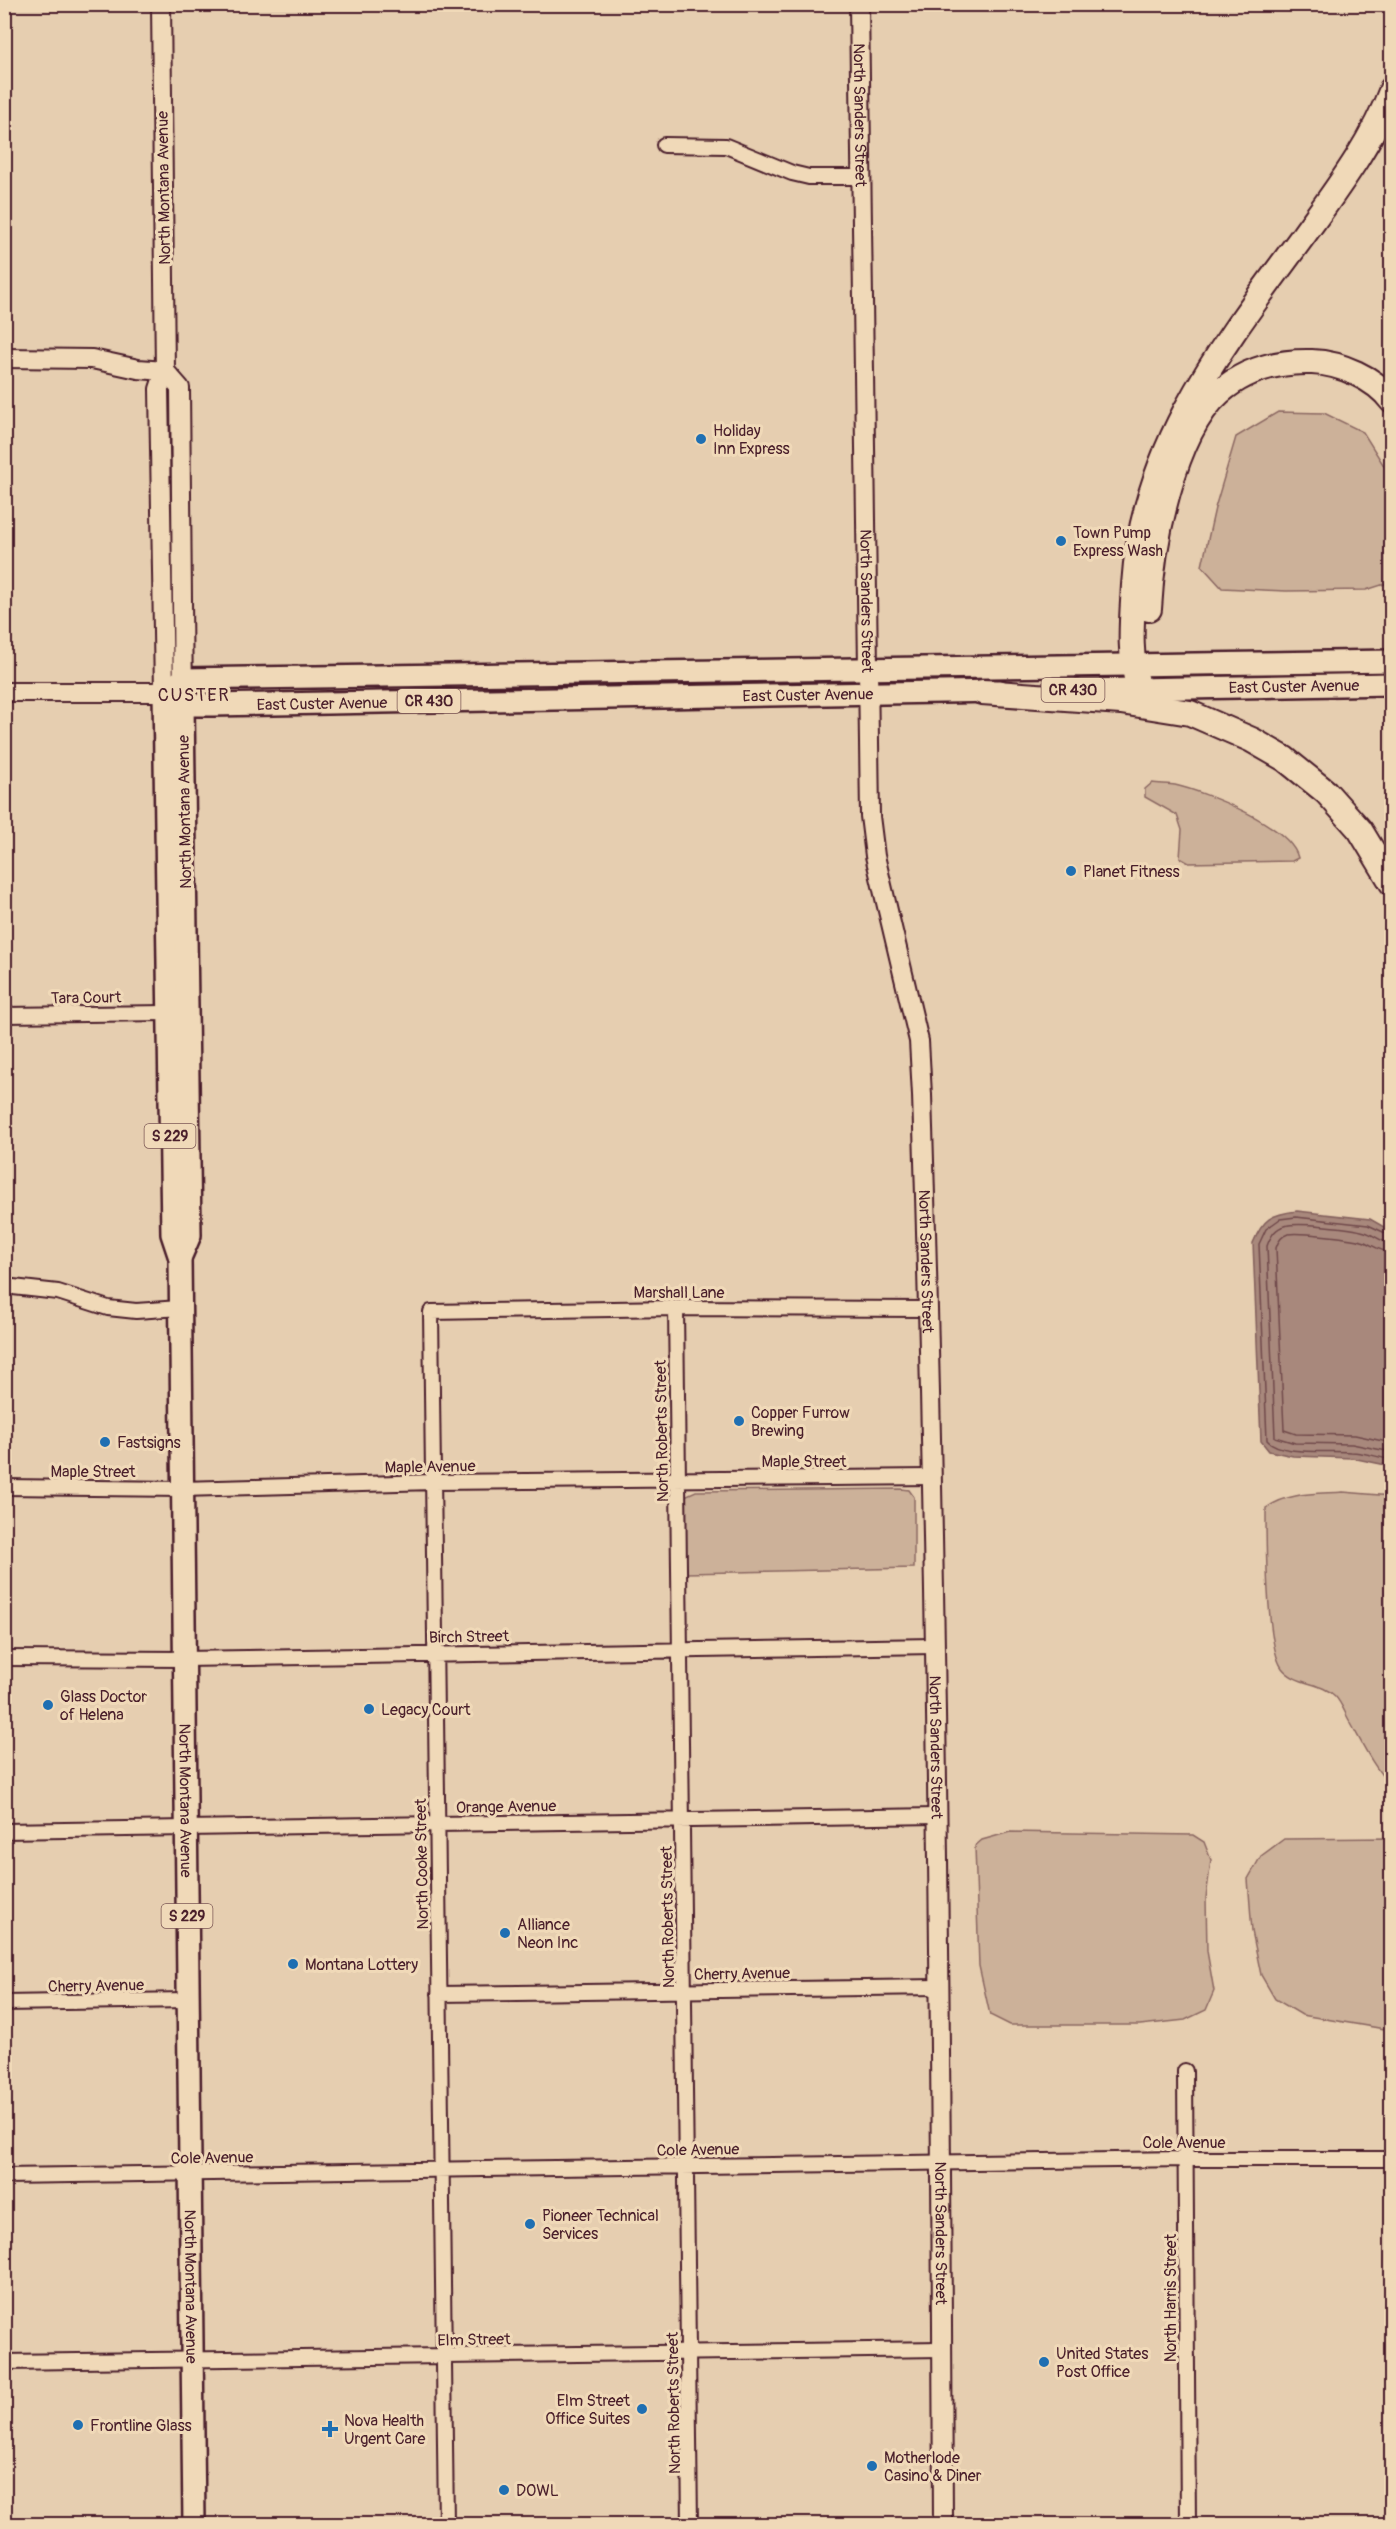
<svg xmlns="http://www.w3.org/2000/svg" width="1396" height="2529" font-family="Pangolin,sans-serif">
<style>
.green{fill:#ccb199;stroke:#8b6862;stroke-width:1.5}
.water{fill:#a8887b;stroke:#825e5b;stroke-width:1.5}
.lines{fill:none;stroke-linecap:round;stroke-linejoin:round}
.shore{stroke:#70494b;stroke-width:1.5}
.street-casing{stroke:#4a1f2b;stroke-width:18}
.secondary-casing{stroke:#4a1f2b;stroke-width:22}
.primary-casing{stroke:#4a1f2b;stroke-width:26}
.highway-casing{stroke:#4a1f2b;stroke-width:28}
.street{stroke:#f0d9b8;stroke-width:14}
.secondary{stroke:#f0d9b8;stroke-width:18}
.primary{stroke:#f0d9b8;stroke-width:21}
.highway{stroke:#f0d9b8;stroke-width:24}
.poi-dot{fill:#1f6fb2;stroke:#f0d9b8;stroke-width:2}
.labels{text-anchor:middle;stroke-width:6;stroke-linejoin:round;paint-order:stroke}
.shield{fill:#f0d9b8;stroke:#7c5755;stroke-width:1.5}
.shield-label{font-size:15px;font-weight:bold;fill:#4a1f2b}
.street-label{font-size:16px;fill:#4a1f2b;stroke:#f0d9b8}
.poi-label{font-size:16px;fill:#4a1f2b;stroke:#f0d9b8;text-anchor:start}
.neighbourhood-label{font-size:18px;letter-spacing:1.5px;fill:#4a1f2b;stroke:#f0d9b8}
</style>
<rect width="100%" height="100%" fill="#e6ceb0"/>
<filter id="ink" filterUnits="userSpaceOnUse"><feTurbulence type="fractalNoise" baseFrequency=".0167" numOctaves="2"/><feDisplacementMap in="SourceGraphic" scale="12" xChannelSelector="R" yChannelSelector="G"/><feConvolveMatrix kernelMatrix="1 2 1 2 8 2 1 2 1" color-interpolation-filters="sRGB"/></filter>
<g filter="url(#ink)">
<path class="green" d="M1278 412 1324 413 1363 432 1391 477V582L1366 590 1286 591 1222 588 1202 566 1215 508 1236 437Z
M1152 783C1160 784 1168 784 1175 785 1206 792 1291 826 1298 858L1292 861 1189 863 1180 858 1182 830 1177 815 1145 797V789Z
M901 1489 909 1490 914 1497V1568L686 1573 684 1501 687 1495 696 1491Z
M1343 1492 1391 1496V1786C1373 1767 1362 1743 1349 1720 1345 1713 1341 1702 1335 1696 1321 1682 1295 1685 1282 1668 1266 1646 1266 1539 1266 1508 1288 1492 1316 1494 1343 1492Z
M1010 1832 1193 1835 1204 1842 1211 1860 1206 1898 1207 1951 1214 1991 1206 2010 1185 2020 1140 2025H1010L990 2015 979 1966 975 1846 982 1840Z
M1392 1838 1391 2030 1302 2015 1275 1999 1261 1975 1252 1931 1248 1879 1261 1856 1284 1839Z"/>
<path class="water" d="M1297 1211 1370 1219 1391 1231V1466L1352 1458 1293 1456 1269 1451 1261 1441 1253 1243C1263 1219 1271 1214 1297 1211Z"/>
<g class="lines">
<path class="shore" d="M1392 1236 1368 1225 1296 1217 1280 1219 1266 1229 1259 1244 1267 1440C1281 1456 1329 1450 1350 1452 1364 1452 1378 1457 1392 1460
M1392 1243C1381 1243 1375 1235 1365 1232 1353 1228 1297 1222 1285 1226 1275 1228 1270 1237 1267 1246L1275 1437 1295 1443 1352 1444 1392 1452
M1392 1252C1381 1252 1374 1246 1365 1242 1355 1238 1298 1232 1288 1234 1281 1236 1278 1241 1276 1248L1284 1430 1296 1434 1355 1435 1392 1443"/>
<defs>
<path id="street" d="M664 145 726 146 792 173 809 177H862
M4 1015 167 1013
M4 1286 58 1292 108 1308 136 1311 180 1308
M676 1308 690 2524
M4 1487 182 1489 433 1482 931 1477
M4 1658 184 1659 934 1646
M4 1831 936 1816
M439 1994 938 1987
M4 2003 187 2000
M1185 2071 1188 2524
M4 2176 1186 2159H1392
M4 2362 943 2349
M446 2524 431 1312 676 1308 928 1309"/>
<g id="secondary">
<path id="s1" d="M859 4 870 816 875 856 919 1041 922 1095C937 1571 941 2048 943 2524"/>
<path d="M4 358 92 359 138 369 165 371"/>
<path d="M165 371 180 388 183 705"/>
<path d="M4 692H164L159 389 165 371 161 4"/>
</g>
<g id="primary">
<path id="s2" d="M1082 690 1392 684"/>
<path id="s3" d="M164 692 172 1234 180 1258 194 2524"/>
<path d="M164 692 183 679 1392 661"/>
<path id="s4" d="M164 692 183 705H213L1000 691"/>
<path d="M180 1258 190 1235 183 705"/>
</g>
<path id="highway" d="M1149 609C1152 548 1172 434 1220 392 1246 369 1278 361 1312 362 1340 363 1375 378 1392 401
M1139 689C1128 654 1132 621 1134 585 1143 445 1223 345 1303 236 1336 190 1372 143 1392 89
M982 692 1121 702 1190 713 1252 740 1285 759 1326 792 1360 830 1392 883"/>
</defs>
<use href="#street" class="street-casing"/>
<use href="#secondary" class="secondary-casing"/>
<use href="#primary" class="primary-casing"/>
<use href="#highway" class="highway-casing"/>
<use href="#street" class="street"/>
<use href="#secondary" class="secondary"/>
<use href="#primary" class="primary"/>
<use href="#highway" class="highway"/>
</g>
</g>
<g class="poi-dot">
<circle cx="701" cy="439" r="6"/>
<circle cx="1061" cy="541" r="6"/>
<circle cx="1071" cy="871" r="6"/>
<circle cx="739" cy="1421" r="6"/>
<circle cx="105" cy="1442" r="6"/>
<circle cx="48" cy="1705" r="6"/>
<circle cx="369" cy="1709" r="6"/>
<circle cx="505" cy="1933" r="6"/>
<circle cx="293" cy="1964" r="6"/>
<circle cx="530" cy="2224" r="6"/>
<circle cx="1044" cy="2362" r="6"/>
<circle cx="642" cy="2409" r="6"/>
<circle cx="78" cy="2425" r="6"/>
<path d="M327 2420h6v6h6v6h-6v6h-6v-6h-6v-6h6z"/>
<circle cx="872" cy="2466" r="6"/>
<circle cx="504" cy="2490" r="6"/>
</g>
<g class="labels">
<g class="shield">
<rect x="1041.5" y="678" width="63" height="24" rx="4.5"/>
<rect x="397.5" y="689" width="63" height="24" rx="4.5"/>
<rect x="144.5" y="1124" width="51" height="24" rx="4.5"/>
<rect x="161.5" y="1904" width="51" height="24" rx="4.5"/>
</g>
<g class="shield-label">
<text x="1073" y="695">CR 430</text>
<text x="429" y="706">CR 430</text>
<text x="170" y="1141">S 229</text>
<text x="187" y="1921">S 229</text>
</g>
<g class="street-label">
<text dy="6" stroke="none"><textPath href="#s1" startOffset="111">North Sanders Street</textPath></text>
<text transform="translate(163 188) rotate(-91)" y="6">North Montana Avenue</text>
<text dy="6" stroke="none"><textPath href="#s1" startOffset="597">North Sanders Street</textPath></text>
<text dy="6" stroke="none"><textPath href="#s2" startOffset="212">East Custer Avenue</textPath></text>
<text dy="6" stroke="none"><textPath href="#s4" startOffset="648">East Custer Avenue</textPath></text>
<text dy="6" stroke="none"><textPath href="#s4" startOffset="162">East Custer Avenue</textPath></text>
<text transform="translate(184 812) rotate(-91)" y="6">North Montana Avenue</text>
<text transform="translate(86 997) rotate(-1)" y="6">Tara Court</text>
<text dy="6" stroke="none"><textPath href="#s1" startOffset="1263">North Sanders Street</textPath></text>
<text x="679" y="1298">Marshall Lane</text>
<text transform="translate(661 1431) rotate(-91)" y="6">North Roberts Street</text>
<text x="804" y="1467">Maple Street</text>
<text transform="translate(430 1466) rotate(-1)" y="6">Maple Avenue</text>
<text x="93" y="1477">Maple Street</text>
<text transform="translate(469 1636) rotate(-1)" y="6">Birch Street</text>
<text dy="6" stroke="none"><textPath href="#s1" startOffset="1749">North Sanders Street</textPath></text>
<text dy="6" stroke="none"><textPath href="#s3" startOffset="1110">North Montana Avenue</textPath></text>
<text transform="translate(506 1806) rotate(-1)" y="6">Orange Avenue</text>
<text transform="translate(421 1864) rotate(-91)" y="6">North Cooke Street</text>
<text transform="translate(667 1917) rotate(-91)" y="6">North Roberts Street</text>
<text transform="translate(742 1973) rotate(-1)" y="6">Cherry Avenue</text>
<text transform="translate(96 1985) rotate(-1)" y="6">Cherry Avenue</text>
<text x="1184" y="2148">Cole Avenue</text>
<text transform="translate(698 2149) rotate(-1)" y="6">Cole Avenue</text>
<text transform="translate(212 2157) rotate(-1)" y="6">Cole Avenue</text>
<text dy="6" stroke="none"><textPath href="#s1" startOffset="2235">North Sanders Street</textPath></text>
<text dy="6" stroke="none"><textPath href="#s3" startOffset="1596">North Montana Avenue</textPath></text>
<text transform="translate(1170 2298) rotate(-90)" y="6">North Harris Street</text>
<text transform="translate(474 2339) rotate(-1)" y="6">Elm Street</text>
<text transform="translate(673 2403) rotate(-91)" y="6">North Roberts Street</text>
</g>
<g class="poi-label">
<text x="713" y="436">Holiday<tspan x="713" dy="18">Inn Express</tspan></text>
<text x="1073" y="538">Town Pump<tspan x="1073" dy="18">Express Wash</tspan></text>
<text x="1083" y="877">Planet Fitness</text>
<text x="751" y="1418">Copper Furrow<tspan x="751" dy="18">Brewing</tspan></text>
<text x="117" y="1448">Fastsigns</text>
<text x="60" y="1702">Glass Doctor<tspan x="60" dy="18">of Helena</tspan></text>
<text x="381" y="1715">Legacy Court</text>
<text x="517" y="1930">Alliance<tspan x="517" dy="18">Neon Inc</tspan></text>
<text x="305" y="1970">Montana Lottery</text>
<text x="542" y="2221">Pioneer Technical<tspan x="542" dy="18">Services</tspan></text>
<text x="1056" y="2359">United States<tspan x="1056" dy="18">Post Office</tspan></text>
<text x="630" y="2406" text-anchor="end">Elm Street<tspan x="630" dy="18">Office Suites</tspan></text>
<text x="344" y="2426">Nova Health<tspan x="344" dy="18">Urgent Care</tspan></text>
<text x="90" y="2431">Frontline Glass</text>
<text x="884" y="2463">Motherlode<tspan x="884" dy="18">Casino &amp; Diner</tspan></text>
<text x="516" y="2496">DOWL</text>
</g>
<g class="neighbourhood-label">
<text x="194" y="701">CUSTER</text>
</g>
</g>
<rect width="1396" height="2529" fill="none" stroke="#f0d9b8" stroke-width="24"/>
<rect x="12" y="12" width="1372" height="2505" fill="none" stroke="#4a1f2b" stroke-width="2" filter="url(#ink)"/>
</svg>
